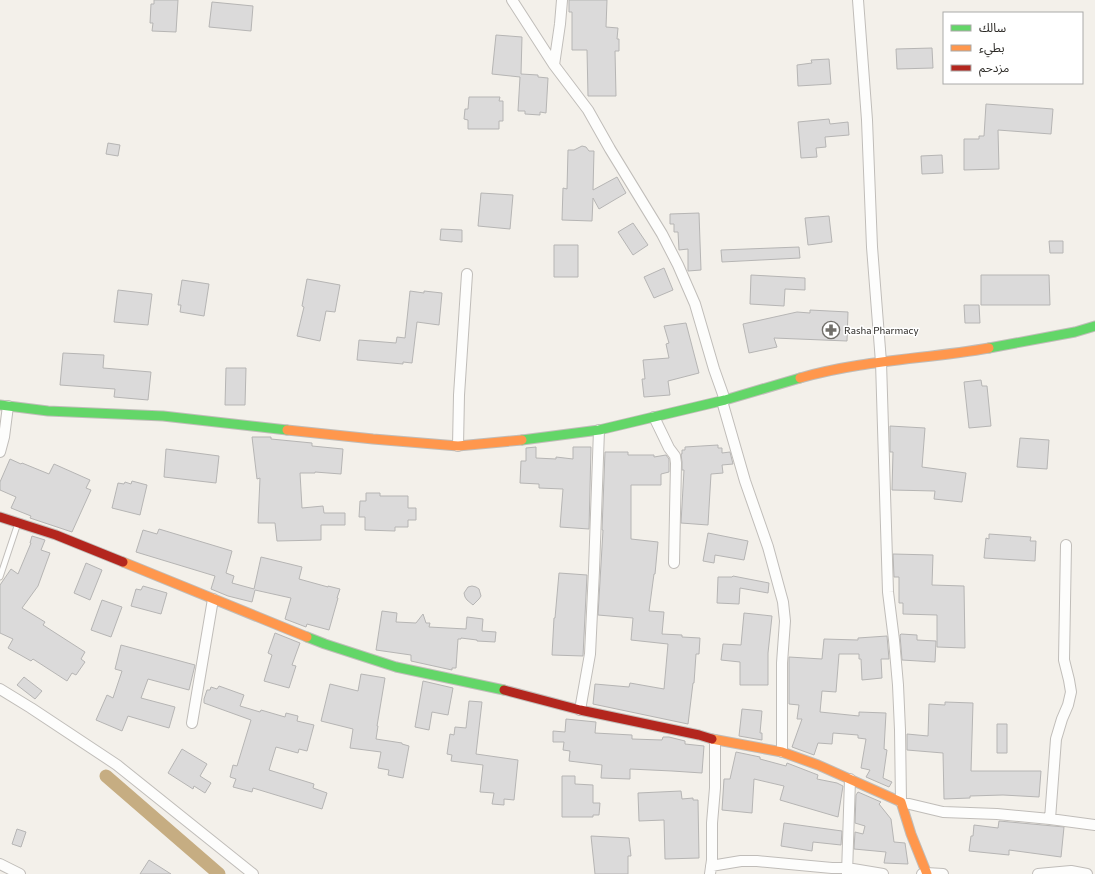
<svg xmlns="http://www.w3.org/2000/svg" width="1095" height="874" font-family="Commissioner,'Noto Sans Arabic',sans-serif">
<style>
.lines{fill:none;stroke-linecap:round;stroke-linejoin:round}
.canal{stroke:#c6ad82;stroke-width:13}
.building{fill:#dbdada;stroke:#b6b5b4}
.lane-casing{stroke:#c0bdb9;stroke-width:7}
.street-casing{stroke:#c0bdb9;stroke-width:12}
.fast-casing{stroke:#c0bdb9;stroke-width:11}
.slow-casing{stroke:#c0bdb9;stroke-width:11}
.jam-casing{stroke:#c0bdb9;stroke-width:11}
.lane{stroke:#fdfdfc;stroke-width:5}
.street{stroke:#fdfdfc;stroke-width:10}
.fast{stroke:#63d668;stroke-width:9}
.slow{stroke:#ff974d;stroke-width:9}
.jam{stroke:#b3261e;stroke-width:9}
.labels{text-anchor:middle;stroke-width:3;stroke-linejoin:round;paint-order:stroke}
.poi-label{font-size:10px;fill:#2b2925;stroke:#fff;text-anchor:start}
</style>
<rect width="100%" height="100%" fill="#f3f0ea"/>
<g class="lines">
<path class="canal" d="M106 776 219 874"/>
</g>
<path class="building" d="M154 0H178L176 32 152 31 153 23H150L151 4H154Z
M569 0H607L606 27 618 28 617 39H619V51H615L616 96H588L587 50H572V12H569Z
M212 2 253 6 251 31 209 27Z
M496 35 522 37 521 74 538 75V77L548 78 546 113 540 112V115L525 114V111H518L520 77 492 74Z
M932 48 933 68 897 69 896 49Z
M829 59 831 84 798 86 797 65 812 63 811 60Z
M469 97H500L499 101H503V121H499V129H468V120L464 119 465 109H468Z
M986 104 1053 109 1051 134 998 130 999 169 964 170V139H979V136H984Z
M829 119 830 124 848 122 849 135 825 137 826 147 816 148 817 157 801 158 798 122Z
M108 143 120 145 118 156 106 154Z
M582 146 586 147 589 151H594L593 190 617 177 626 193 599 209 593 198 592 221 562 220 563 188 567 189 568 150H574Z
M942 155 943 173 922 174 921 156Z
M481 193 513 195 510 229 478 226Z
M699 213 701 270 688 271V249L679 250 678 232H674V224H670V214Z
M829 216 832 242 808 245 805 218Z
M633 223 648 245 633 255 618 232Z
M441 229 462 230V242L440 240Z
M1049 241H1063V253H1050Z
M554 245H578V277H554Z
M799 247 800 258 722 262 721 250Z
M664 268 673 290 654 298 644 277Z
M751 275 805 278V290L785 289 784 306 750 304Z
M981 275H1049L1050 305H981Z
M307 279 340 285 335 312 326 311 320 341 297 336 304 307 302 306Z
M182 280 209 284 204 316 180 312 181 305H178Z
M118 290 152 294 148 325 114 322Z
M410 291 424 293V291L442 293 439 325 417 322 412 363 403 362V364L357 360 359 340 396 343 397 337 405 338Z
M964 305H979L980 323H965Z
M810 310 848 312 847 341 774 338 777 347 749 353 743 324 797 312 810 313Z
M686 323 699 373 668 381 670 395 644 397 642 379H645L643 360 669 358 666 344 669 343 664 326Z
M63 353 104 355 103 368 151 372 148 400 114 397 115 389 60 385Z
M226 368H246L245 405H225Z
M981 380 982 386H987L991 426 969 428 964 382Z
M890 426 925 428 922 467 966 473 962 502 934 499 935 491 892 490 893 452H890Z
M252 437H271V439L312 443V446L343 449 341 474 315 472V473H300L302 508 323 506 324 513H345V525H321V540L277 541 275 523H258L260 478 257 479Z
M1020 438 1049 440 1047 469 1017 467Z
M718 445V448H722V453L730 452 733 464 722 465 723 473 711 474 708 525 681 523 684 470H682V462L681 454H682V450H685V447Z
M536 447V458L556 459V457L573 459V447H591L589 529 560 527 563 489 539 488V484L520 483 521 461H526V448Z
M166 449 219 456 216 483 164 477Z
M605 452H628V455H654V457L666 455 669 459V472L661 474V485H631V539L658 542 655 574H654L649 611 664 612 662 634 682 635V637L700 638 699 654H696L694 683H693L688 724 593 704 595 684 629 687 630 683 664 689 668 644 631 640 633 618 598 615 603 530H602Z
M10 459 21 464 22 463 49 474 54 464 90 480 86 488 91 490 72 532 30 518 31 516 11 508 16 497 0 490V482Z
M132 481 147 485 140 515 112 508 118 483 124 484 125 482 131 484Z
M366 493H380V496H408V508H416V520H408V527H395V531L365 530V517H359L360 501H366Z
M159 529 232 551 226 573 234 576 232 583 254 589 261 557 302 567 299 579 328 587V586L340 589 337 598H338L329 630 307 624 306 627 285 619 291 598 255 590 252 602 228 596 211 589 215 576 136 552 143 530 157 534Z
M708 533 748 541 744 560 715 555 714 563 703 561Z
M989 534 1031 537 1030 541H1036L1035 561 984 558 986 538 989 539Z
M32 536 45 540 41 550 50 553 38 586 22 608 45 622 43 625 85 652 81 659 85 662 76 675 72 673 67 681 33 659 31 661 8 648 13 639 0 633V585L11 569 18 574 31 543H30Z
M893 554 933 555 932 585 964 586 965 648 937 647V615L903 614V603H899V577H894Z
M86 563 102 570 90 600 74 593Z
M559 573 587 575 583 656 552 655 554 618H555Z
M733 576 769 583 768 593 740 588 739 604 717 603 718 577H732Z
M143 586 167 593 161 614 131 606 136 589 141 590Z
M472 586 476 587 479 589 481 596 479 599 473 605 467 600 465 597 464 593 468 587Z
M102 600 122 607 111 637 91 630Z
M382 611 397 613 396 622 416 623 423 614 426 623H430L429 627 466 629 467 617 483 619 482 631 496 632 495 642 477 641V640L461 638V639H458L456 668H452V670L411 661V655L376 650Z
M744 613 772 616 768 653V685H740V662L721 660 723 644 741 645Z
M275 633 300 643 292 665 296 666 289 688 264 681 272 655 268 653Z
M901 634 917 635V640L936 641 935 662 902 660 900 635Z
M887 636 889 659H881L882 678 862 680 861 659H859V654H839L836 692 822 691 820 712 859 716V712L886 713 884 749 887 750 883 778 892 782 889 787 866 777 870 770 861 768 866 739 858 738V735L833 733 832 744 818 743 814 755 792 747 802 719H797L799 705 789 704V657L822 659 824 639 858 640V638Z
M121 645 195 665 189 690 148 679 141 698 175 707 169 728 128 716 122 731 96 720 107 695 113 698 122 671 115 669Z
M361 674 385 678 377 726H378L376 739 402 743V744L409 746 403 778 388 775 389 770 378 768 381 752 350 748 353 729 321 721 330 684 358 691Z
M24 677 42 691 35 699 17 685Z
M423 681 453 688 448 715 432 712 429 730 415 727Z
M219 686 244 695 240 706 260 712 261 710 285 717 286 713 298 716 297 721 314 725 307 751 299 749 298 753 276 747 269 770 314 784 313 788 327 793 322 809 253 788 252 792 233 787 236 779 230 777 233 765 237 766 251 720 204 703V699L207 690H210L211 687 217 689Z
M469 701 482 702 476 754 518 760 514 800 504 799V805L492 804 494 793 480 792 483 765 451 761 452 755 447 754 450 734 454 735 455 727 466 728Z
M945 702 973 703 971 771H1041L1039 797 1003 795 970 796V798L944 799 943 753 907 750V734L928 736 929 704 945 705Z
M742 709 762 711 760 733H762V740L739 736Z
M566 719 596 722 595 733 632 735V739L662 740 663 737H669L685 741V744L704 746 702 773 672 771 630 769V779L601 778 602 765 569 761 570 751 563 750 564 742H553V731L565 732Z
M997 724H1007V753H997Z
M182 749 207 764 200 776 211 783 205 793 194 786 193 789 168 773Z
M736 752 760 757V759L786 766 787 763 818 775 817 779 837 783 843 786 838 817 780 800 784 786 754 779 752 813 722 810 724 779H730Z
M562 776H575V784L593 785V803H600L599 815H593V817H562Z
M681 791 682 799 693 798V800H698L699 858 665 859 664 820 639 821 638 793Z
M858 792 881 802 879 804 891 819 894 842 905 843 908 864 884 863 886 852 854 849 855 832 863 834 865 826 855 823 856 795Z
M999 821 1064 827 1061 857 1009 850V855L969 851 971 836H973L974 825 998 828Z
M784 823 842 831 841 845 813 842 812 851 781 846Z
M17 829 26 832 21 847 12 844Z
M591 836 629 838 631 856H628V874H595Z
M149 860 171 874H140Z"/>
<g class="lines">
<defs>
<path id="lane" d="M0 577 18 523"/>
<path id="street" d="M512 0 554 65 588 110 610 149 662 234 678 265 695 304 714 369 725 400
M858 0 867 120 872 247 881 362 888 592 894 640 898 685 900 730 901 802 943 812 997 814 1050 819 1095 825
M554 65 560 24 562 0
M722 401 745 481 768 547 783 602 785 621 782 663V752
M654 417 669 448 675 456 676 463 674 563
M458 446 459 395 467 274
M0 452 4 437 8 406
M0 689 31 708 117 765 253 874
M580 710 590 654 594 570 599 430
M192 723 213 599
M1050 819 1056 739 1062 719 1068 705 1071 692 1069 680 1064 660 1066 545
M0 864 20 874
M711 866 741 861H757L832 868H847L883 874
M710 874 712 860V823L715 788V740
M847 874 850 779
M922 874 926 873 943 874
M1038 874 1071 871 1087 874"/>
<path id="fast" d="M989 348 1075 332 1095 326
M0 405 48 411 163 416 287 430
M522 440 599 430 725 400 800 378
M307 637 325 644 396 667 504 690"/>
<path id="slow" d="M800 378C862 360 927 359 989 348
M287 430 373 439 458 446 522 440
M123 562 307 637
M712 739 782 752 818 765 901 802 911 834 927 874"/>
<path id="jam" d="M0 517 56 535 123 562
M504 690 580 710 699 735 712 739"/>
</defs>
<use href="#lane" class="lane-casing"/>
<use href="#street" class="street-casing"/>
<use href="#fast" class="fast-casing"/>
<use href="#slow" class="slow-casing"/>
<use href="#jam" class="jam-casing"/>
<use href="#lane" class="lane"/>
<use href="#street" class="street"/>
<use href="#fast" class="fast"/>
<use href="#slow" class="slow"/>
<use href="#jam" class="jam"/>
</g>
<defs>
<symbol id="pharmacy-ring" viewBox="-11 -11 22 22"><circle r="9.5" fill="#fff" stroke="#716f6a" stroke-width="1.5"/><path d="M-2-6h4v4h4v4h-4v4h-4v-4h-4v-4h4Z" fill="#716f6a"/></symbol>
</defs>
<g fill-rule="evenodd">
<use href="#pharmacy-ring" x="821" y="320" width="20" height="20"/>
</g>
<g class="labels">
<g class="poi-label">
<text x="844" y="334">Rasha Pharmacy</text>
</g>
</g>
<rect x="943" y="12" width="140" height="72" fill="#ffffff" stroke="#aaa9a8"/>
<rect x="951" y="25" width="20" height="6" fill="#63d668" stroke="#aaa9a8"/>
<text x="979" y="32" font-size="12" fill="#2b2925">سالك</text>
<rect x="951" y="45" width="20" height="6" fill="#ff974d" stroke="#aaa9a8"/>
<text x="979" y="52" font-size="12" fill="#2b2925">بطيء</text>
<rect x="951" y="65" width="20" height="6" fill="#b3261e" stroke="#aaa9a8"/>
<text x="979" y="72" font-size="12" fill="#2b2925">مزدحم</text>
</svg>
